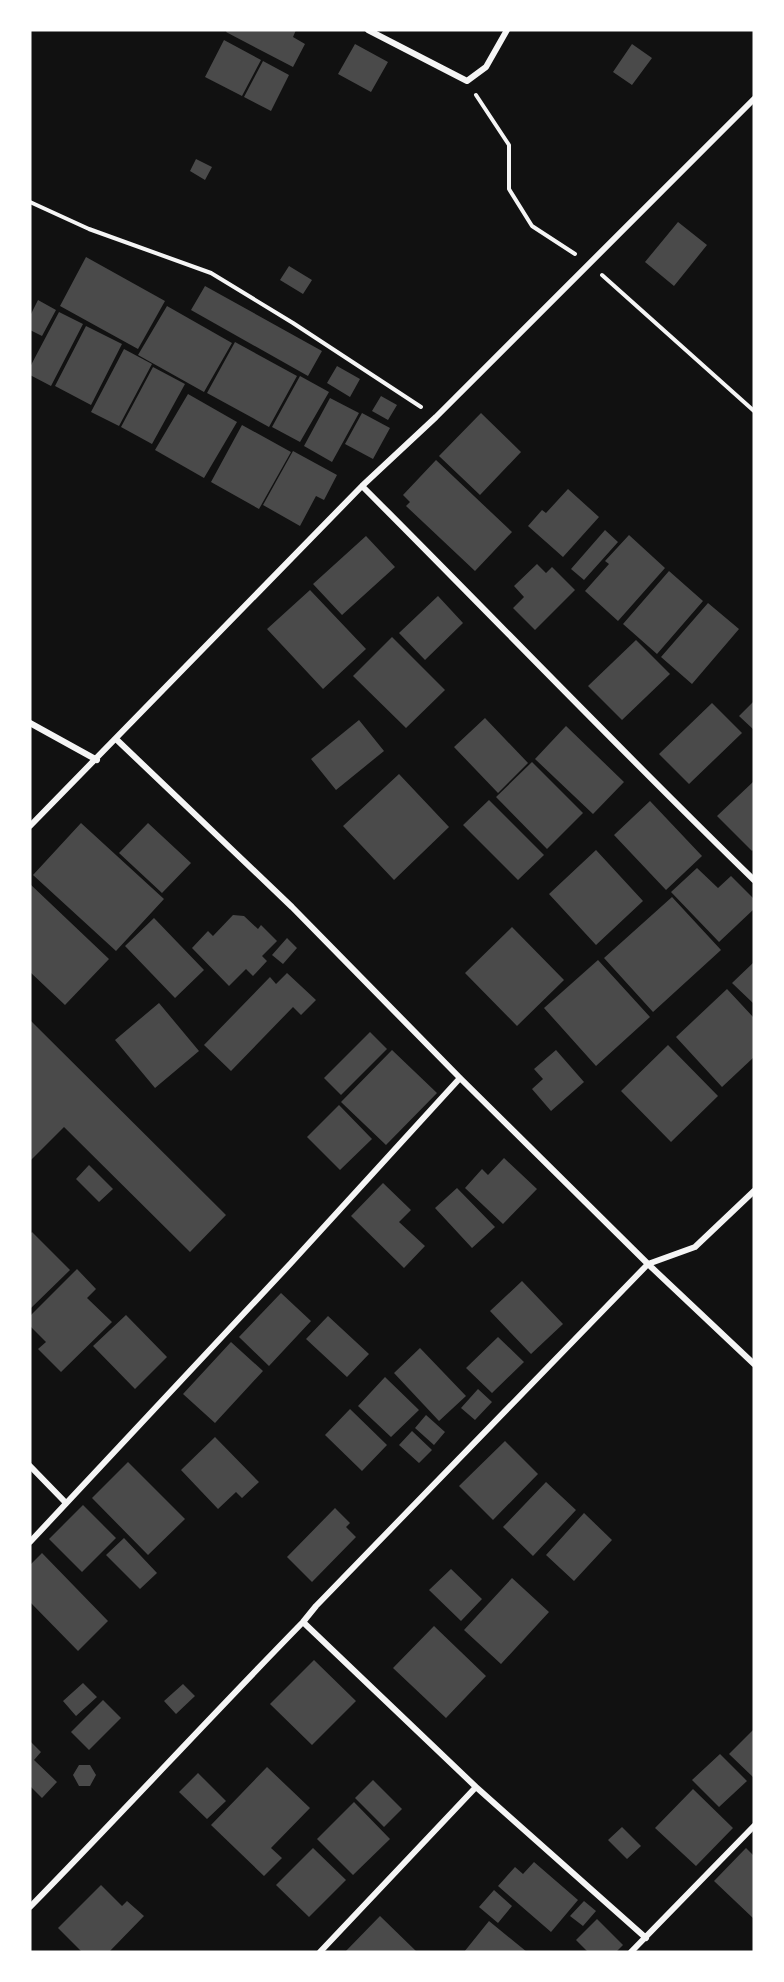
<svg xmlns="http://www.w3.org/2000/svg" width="784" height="1982" font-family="'DejaVu Sans',sans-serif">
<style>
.building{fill:#4a4a4a}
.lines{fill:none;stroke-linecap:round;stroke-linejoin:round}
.path{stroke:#f5f5f5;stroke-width:4}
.minor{stroke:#f5f5f5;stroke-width:6}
</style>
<rect width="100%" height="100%" fill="#111"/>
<path class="building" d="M227 30H296L293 37 305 44 293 67 226 32Z
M224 40 261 60 242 96 205 77Z
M355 44 388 62 371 92 338 74Z
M632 44 652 58 632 85 613 72Z
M263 61 289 75 271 111 244 97Z
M196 159 212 167 205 180 190 171Z
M678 222 707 245 674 286 645 262Z
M86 257 165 301 138 349 60 306Z
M289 266 312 280 303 294 280 280Z
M205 286 322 351 308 376 191 310Z
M38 300 56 310 42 336 30 330V316Z
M167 306 232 343 204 392 138 355Z
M59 312 83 324 51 386 30 375V367Z
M86 326 122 344 91 405 55 386Z
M235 342 297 376 269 427 207 393Z
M124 349 152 364 119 426 91 412Z
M337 366 360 379 350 397 327 383Z
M153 367 185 384 152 444 121 427Z
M300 376 329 392 300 442 272 427Z
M188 394 237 422 204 478 155 450Z
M381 396 397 405 388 420 372 411Z
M330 398 359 413 332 462 304 446Z
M362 413 390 428 373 459 345 444Z
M481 413 521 452 480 495 439 456Z
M242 425 291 452 259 509 211 482Z
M293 451 337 475 324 500 316 496 300 526 263 505Z
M436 460 512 532 475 571 406 506 410 502 403 495Z
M568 489 599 517 563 557 528 526 542 510 546 513Z
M605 530 618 542 584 580 571 569Z
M629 535 665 568 618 621 585 591 609 564 605 561Z
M366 536 395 567 342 615 313 584Z
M537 564 546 573 552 567 575 590 535 630 513 608 524 597 514 586Z
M669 571 703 601 657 654 623 624Z
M310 590 366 649 323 689 267 629Z
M438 596 463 623 425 660 399 633Z
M708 603 739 629 692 684 661 657Z
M392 637 445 690 406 728 353 676Z
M636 640 670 674 622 720 588 686Z
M754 701V730L739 716Z
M712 703 742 733 689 784 659 754Z
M485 718 528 763 498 793 454 747Z
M359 720 384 751 336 790 311 759Z
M566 726 624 782 593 814 535 759Z
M532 762 583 813 547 849 496 797Z
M399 774 449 827 394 880 343 826Z
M754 781V849L752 851 717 816Z
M489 800 544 855 518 880 463 825Z
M650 801 702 856 666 890 614 835Z
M81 823 164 899 116 951 33 875Z
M148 823 191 863 162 893 119 853Z
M596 850 643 901 596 945 549 894Z
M697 868 718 888 731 876 754 899V909L719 942 671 892Z
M30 884 109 959 65 1005 30 972Z
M672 897 721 950 653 1012 604 958Z
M233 915 244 916 258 929 261 925 277 941 262 956 267 961 253 976 246 969 229 986 192 948 208 931 213 936Z
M154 918 204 970 175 998 125 946Z
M512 927 564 980 517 1026 465 973Z
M287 938 297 948 283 964 272 955Z
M598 960 650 1017 596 1066 544 1008Z
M754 962V1004L732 983Z
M287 973 316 1000 301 1015 293 1007 231 1071 204 1045 270 977 276 984Z
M727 989 754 1018V1057L722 1087 676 1037Z
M159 1003 199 1051 155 1088 115 1040Z
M30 1020 226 1215 190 1252 64 1127 30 1161Z
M370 1032 387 1049 341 1095 324 1078Z
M668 1045 718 1096 671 1142 621 1091Z
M392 1050 437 1093 386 1145 341 1102Z
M556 1050 584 1082 551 1111 532 1089 543 1079 534 1069Z
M339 1105 372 1139 340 1170 307 1137Z
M504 1158 537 1189 503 1224 465 1188 482 1169 488 1175Z
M89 1165 113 1189 99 1202 76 1179Z
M383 1183 411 1210 399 1222 425 1246 404 1268 351 1216Z
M457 1188 495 1227 472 1248 435 1208Z
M32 1232 70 1270 30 1309V1234Z
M77 1269 96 1289 87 1298 112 1322 61 1372 38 1349 46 1342 30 1326V1316Z
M522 1281 563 1324 531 1354 490 1311Z
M281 1293 311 1321 269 1366 239 1337Z
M126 1315 167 1357 135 1389 93 1346Z
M328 1316 369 1354 347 1377 306 1339Z
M498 1337 524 1362 492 1393 466 1368Z
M231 1342 263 1371 215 1423 183 1394Z
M420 1348 466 1396 439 1421 394 1373Z
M385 1377 419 1410 391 1437 358 1406Z
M478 1389 492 1402 475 1420 461 1408Z
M350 1409 387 1445 362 1471 325 1435Z
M426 1415 445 1432 434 1445 415 1428Z
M412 1431 432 1450 419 1463 399 1445Z
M215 1437 259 1482 242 1498 236 1492 218 1509 181 1470Z
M505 1441 538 1474 493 1520 459 1486Z
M128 1462 185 1519 148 1555 92 1498Z
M546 1482 576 1510 533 1556 503 1527Z
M83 1505 116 1538 82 1572 49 1539Z
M335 1508 350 1523 346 1527 356 1537 312 1582 287 1557Z
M584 1513 612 1540 574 1581 546 1555Z
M124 1538 157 1573 140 1589 106 1555Z
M42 1553 108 1621 78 1651 30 1602V1565Z
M451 1569 482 1599 461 1621 429 1590Z
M512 1578 549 1612 501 1664 464 1630Z
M434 1626 486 1676 446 1718 393 1668Z
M314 1660 356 1701 312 1745 270 1704Z
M83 1683 97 1697 76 1716 63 1701Z
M183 1684 195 1696 176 1714 164 1701Z
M103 1700 121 1718 89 1750 71 1732Z
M754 1729V1778L729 1754Z
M30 1741 41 1752 34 1760 57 1782 42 1798 30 1786Z
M720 1754 747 1781 719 1807 692 1780Z
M79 1765H90L96 1775 90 1786H79L73 1775Z
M267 1767 310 1808 271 1848 282 1858 264 1876 211 1825Z
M198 1773 226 1801 207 1819 179 1792Z
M373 1780 402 1809 384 1827 355 1798Z
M693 1789 733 1828 696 1866 655 1828Z
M354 1802 390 1839 353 1875 317 1839Z
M622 1827 641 1846 627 1859 608 1840Z
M313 1848 346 1880 309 1917 276 1885Z
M746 1848 754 1856V1919L714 1881Z
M534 1862 578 1900 551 1932 498 1886 515 1867 523 1874Z
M101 1885 122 1906 127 1901 144 1916 109 1952H82L58 1928Z
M494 1890 512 1906 498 1923 479 1907Z
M584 1901 596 1911 583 1926 570 1916Z
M380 1916 417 1952H345Z
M597 1919 623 1945 616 1952H588L576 1940Z
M489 1921 527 1952H464Z"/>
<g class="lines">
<path class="path" d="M476 95 509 145V189L532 226 575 254
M30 202 89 229 211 273 293 323 421 407
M602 275 754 411"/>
<path class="minor" d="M368 30 467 81 486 67 507 30
M362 486C493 617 621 751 754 880
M30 723 97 760
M116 739 292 907 460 1078 648 1264 754 1364
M30 826 362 486 436 417 754 99
M30 1466 66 1503
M30 1542 291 1263 460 1078
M303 1622 476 1787 646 1938
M30 1907C122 1813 211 1716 303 1622L316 1606 648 1264 695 1247 754 1191
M320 1952 476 1787
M631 1952 754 1826"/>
</g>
<rect width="784" height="1982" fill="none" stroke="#ffffff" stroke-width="63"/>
</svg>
